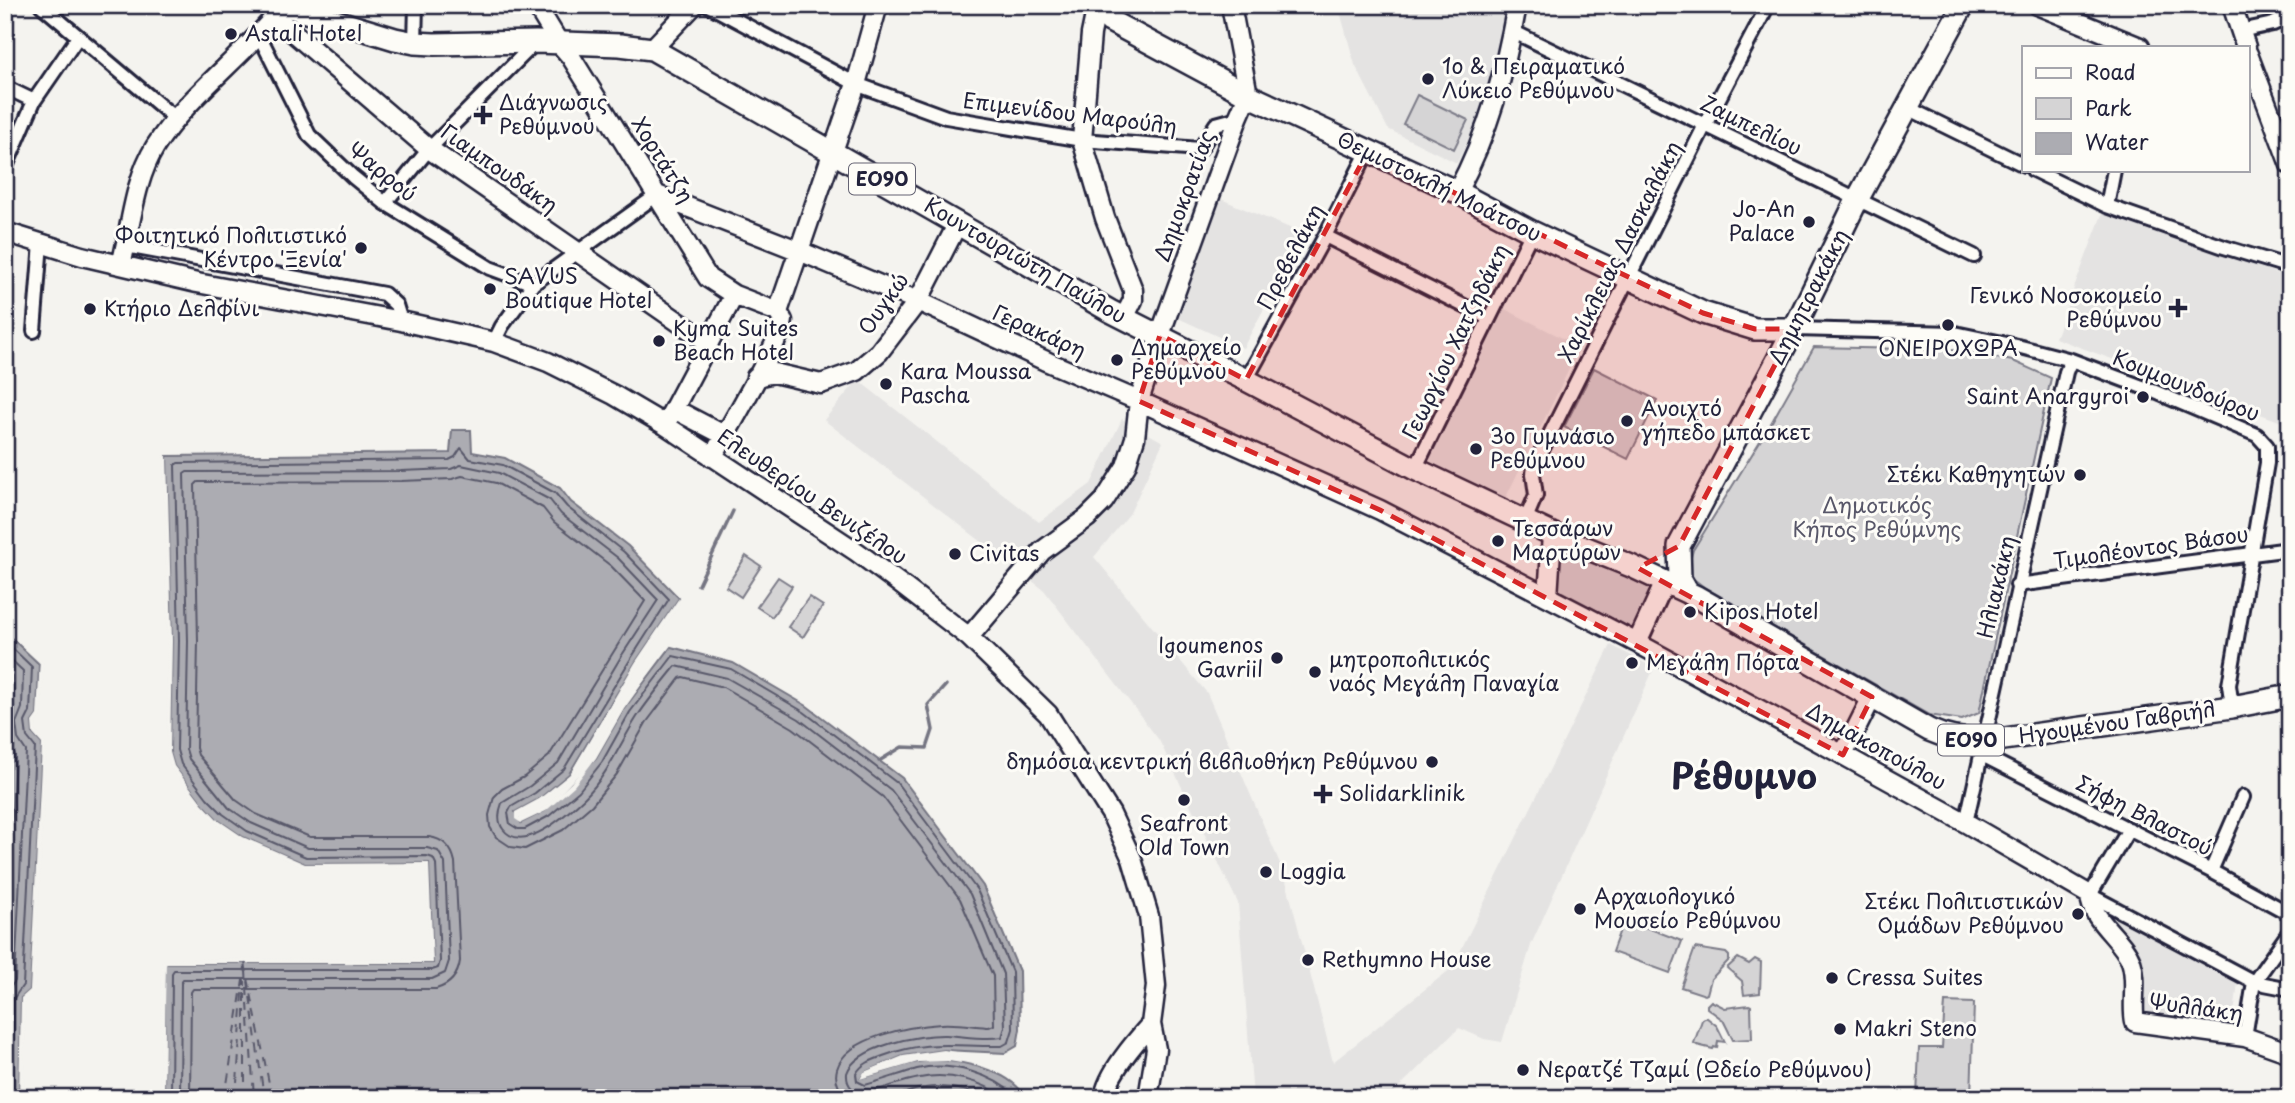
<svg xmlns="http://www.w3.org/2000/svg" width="2295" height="1103" font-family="'Playpen Sans',sans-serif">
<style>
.built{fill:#e4e3e2}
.green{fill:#d5d4d5;stroke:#7c7b88;stroke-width:2}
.water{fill:#acacb2;stroke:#757582;stroke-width:2}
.pier{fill:#f4f3ef}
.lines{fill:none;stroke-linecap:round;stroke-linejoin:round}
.shore{stroke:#59596b;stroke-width:2}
.stream{stroke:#757582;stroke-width:3.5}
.ferry{stroke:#59596b;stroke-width:2;stroke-dasharray:9 7;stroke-linecap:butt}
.street-casing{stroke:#22223b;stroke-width:18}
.secondary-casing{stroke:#22223b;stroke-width:23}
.primary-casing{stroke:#22223b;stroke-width:26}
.street{stroke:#fdfcf7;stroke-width:12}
.secondary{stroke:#fdfcf7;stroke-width:18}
.primary{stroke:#fdfcf7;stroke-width:21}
.marked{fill:#d62828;fill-opacity:0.2;stroke:#d62828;stroke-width:5;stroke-dasharray:14 9;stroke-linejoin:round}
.poi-dot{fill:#22223b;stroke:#fdfcf7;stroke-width:2.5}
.labels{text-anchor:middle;stroke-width:6;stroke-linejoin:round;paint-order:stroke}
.shield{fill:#fdfcf7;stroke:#646373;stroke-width:2}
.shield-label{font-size:19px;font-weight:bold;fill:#22223b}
.poi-label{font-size:21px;fill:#22223b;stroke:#fdfcf7;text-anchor:start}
.street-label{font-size:21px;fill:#22223b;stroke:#fdfcf7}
.park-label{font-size:21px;fill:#585769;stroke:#fdfcf7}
.town-label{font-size:35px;font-weight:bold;fill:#22223b;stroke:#fdfcf7}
</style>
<rect width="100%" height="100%" fill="#f4f3ef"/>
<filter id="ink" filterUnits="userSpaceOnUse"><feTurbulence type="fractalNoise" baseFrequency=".0143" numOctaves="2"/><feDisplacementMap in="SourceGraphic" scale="14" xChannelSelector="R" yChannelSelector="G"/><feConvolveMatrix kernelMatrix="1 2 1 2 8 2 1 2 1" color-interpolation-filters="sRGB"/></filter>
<g filter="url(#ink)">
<path class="built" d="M1338 5H1507L1490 93 1457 163 1388 129 1355 65Z
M1221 199 1304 234 1243 348 1178 318Z
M2103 212 2290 278V425L2055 338Z
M1501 307 1580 347 1505 499 1425 459Z
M858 380 1039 522 1091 484 1122 419 1163 442 1130 513 1094 557 1207 693 1284 873 1333 1062 1452 968 1611 645 1654 668 1531 945 1502 1042 1484 1039 1459 1028 1388 1098H1253L1238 903 1159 740 1044 590 824 420Z
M2118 914 2238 982 2232 1029 2141 1017 2144 984 2136 959 2112 922Z"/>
<path class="green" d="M1417 95 1468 120 1454 149 1403 124Z
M1814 347 1952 350 2013 361 2051 378 1979 713 1962 720 1929 715 1704 587 1691 577 1690 561 1693 550 1770 425Z
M1594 368 1657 400 1628 459 1564 427Z
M1561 544 1657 581 1634 630 1558 590Z
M746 556 761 566 741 597 726 587Z
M778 577 792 586 772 617 757 607Z
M809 597 823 606 803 637 788 627Z
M1624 919 1682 941 1670 973 1612 952Z
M1695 948 1726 953 1729 956V960L1711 979 1707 994 1705 995 1681 987Z
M1738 958 1749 964 1755 959 1761 962 1760 993 1744 995 1742 981 1727 968Z
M1711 1001 1725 1008 1749 1005 1751 1006 1752 1039 1733 1040 1723 1020 1707 1008V1005Z
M1945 1002 1974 1003 1971 1098H1917L1919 1048H1942Z
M1706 1017 1717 1026 1725 1042 1718 1041 1717 1048 1714 1047 1713 1049 1697 1045 1694 1043 1702 1020Z"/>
<path class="water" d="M452 430H471L472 452 505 458 560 488 571 502 628 546 679 598 635 663 569 774 539 799 515 812 521 823 545 811 596 758 624 709 671 647 733 663 807 706 902 778 983 886 1019 971 1020 1029 1017 1046 1005 1053 944 1050 903 1056 865 1072 861 1078C879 1074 902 1065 918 1062 950 1056 1010 1068 1026 1098H164L165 963H433L429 863 305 864 243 837 218 820 202 803 174 766 170 752 172 641 167 456 450 453Z
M5 632 39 664 37 715 32 722 33 734 42 744 30 990 21 998 19 1098H5Z"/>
<path class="pier" d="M164 456H167L172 641 170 752 174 766 202 803 218 820 243 837 305 864 429 863 433 963H166L164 1098H160L162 963 164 960 430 959 426 867H304L242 840 216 823 199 805 171 768 167 752 168 641Z
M679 598 678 606 638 665 572 776 540 802 519 814V817L521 819 544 808 571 783 593 756 621 707 668 644 671 643 624 709 596 758 574 786 546 811 521 823 515 819V812L539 799 570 774 635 663Z
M40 659 43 664 41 715 35 723 36 733 46 744 34 990 25 1000 23 1098H19L21 998 30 990 42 744 33 734 32 722 37 715Z
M944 1050 963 1053 959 1056 944 1054 904 1059 874 1071 918 1058 949 1057 960 1059 961 1063 949 1061 918 1062 860 1079 864 1072 903 1056Z"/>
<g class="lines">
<path class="shore" d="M5 641 32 667 30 712 25 722 27 737 35 747 23 985 14 998 12 1098
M5 654 23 671 22 708 16 723 18 739 26 751 15 981 7 992 5 1007
M5 668 12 676C12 685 14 697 11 706 4 727 3 735 15 755L5 963
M171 1098 172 973 174 970H432L438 968 440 961 436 864 433 858 427 856 306 857 247 831 223 814 207 798 181 764 177 750 179 641 175 465 178 463 449 460 455 457 461 448 470 459 503 465 555 493 567 507 624 552 669 599 630 660 564 769 535 793 511 807 508 813 510 824 518 829H525L549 816 579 791 602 762 630 712 673 656 731 669 804 712 897 783 977 890 1012 972 1013 1029 1009 1042 1002 1046C957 1047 927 1039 883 1056 872 1060 861 1064 856 1074L857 1081 865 1085C883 1080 900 1074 917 1069 951 1061 994 1074 1018 1098
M180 1098 181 982 183 979H432L445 973 449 961 445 863 438 851 427 848H308L251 823 229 808 189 759 186 749 188 641 184 474 187 472 401 471 451 469 461 465 499 473 550 500 561 514 618 558 658 600 622 655 558 763 530 786 502 803C499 811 497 821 503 829 523 856 568 813 584 798 608 775 619 745 637 717 649 699 663 682 676 666L727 678 799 719 891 790 970 894 1003 974 1005 1027 1002 1037C984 1040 964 1036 946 1035 921 1034 856 1046 847 1073 846 1086 854 1093 866 1093 884 1089 902 1081 920 1078 949 1072 982 1081 1006 1098
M190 1098 191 992 193 989H436C450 985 458 976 460 961L455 862C452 848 444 839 429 837H310L256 814 236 800 198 755 196 748 198 641 195 485 198 482 401 481 452 479 462 476 496 483 543 508 554 522 611 566 645 601 549 756 524 777 502 789 494 797 489 815 490 827 496 837 511 847 525 849 563 830 592 805 617 774 646 723 680 678 683 677 723 687 793 728 883 797 960 899 993 976 994 1025 989 1027C974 1026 957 1023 941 1024 913 1026 846 1036 837 1069 834 1080 839 1090 847 1098
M891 1098C902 1095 913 1089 925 1088 946 1085 968 1090 987 1098"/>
<path class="stream" d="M698 585 733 511
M879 761 902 747 927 748 933 730 928 705 946 685"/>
<path class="ferry" d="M245 963 272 1098
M246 971 254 1098
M248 981 264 1098
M225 1098 245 967
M236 1098 244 978
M245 1098V981"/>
<defs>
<path id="street" d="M41 5 176 119
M708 5 856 84 946 117 1082 140 1200 149 1216 124 1238 118
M1512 31 1974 256
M2240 31 2273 24 2290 16
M259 35 309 135 353 177 385 203 490 268 533 284
M415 43 416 5
M5 87 34 101
M1908 108 2024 165
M5 169 34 101 78 37
M2033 170 2107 206 2224 247 2290 267
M385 203 429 149 535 43
M2107 206 2114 170
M1325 236 1488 318
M126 246 384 294 396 305 401 321
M1794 329 1955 333 2017 346 2071 360 2153 391 2257 435 2267 446V463L2229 685 2232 707
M34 331 41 243
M494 342 502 326 533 284 657 195
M1246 380 1325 236 1368 151
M1415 469 1532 232
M1525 521 1536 495 1533 474 1534 466 1705 125 1768 5
M2017 585 2290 549
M1980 754 2211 871 2290 914
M1966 823 2066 372 2071 360
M2129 829 2090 895 2254 982 2290 989
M2211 871 2243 797
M2245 1037 2254 982 2290 931"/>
<path id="secondary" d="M536 5 559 43 571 57 708 278 734 295
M2037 5 2140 47
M2232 5 2246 47
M1096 10 1091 34 1082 140 1105 218 1133 290V300L1124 318
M275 17 429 149 709 343
M652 49 694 5
M2248 54 2290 165
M1457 192C1489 132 1505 72 1517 5
M657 195 797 250 918 301 1048 362 1139 401 1380 510 1637 643 1843 755 1966 823 2090 895C2091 921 2122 938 2131 961 2138 981 2131 1003 2135 1022L2245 1037 2290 1053
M5 232 82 256 197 283 401 321 494 342 548 362 614 395 665 425 857 552 899 583 969 637 1048 714 1111 814 1132 859 1149 916 1156 986 1151 1024 1156 1049 1148 1098
M121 265C131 227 134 181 155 147 186 97 244 56 282 8
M778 312 856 84 878 5
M756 377 774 373 821 384 857 371 879 352 918 301 958 223
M674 409 718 432 726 434
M665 425 734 295 778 312C779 315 782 318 783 321 785 332 722 441 712 457
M1548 597 1552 534
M969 637 1042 551 1087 518 1104 501 1126 466 1135 438 1139 401 1160 335 1238 118 1248 95 1231 5
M1637 643 1665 582
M1843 755 1872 697
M1104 1098C1107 1074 1135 1042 1151 1024"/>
<path id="primary" d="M283 5 395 39 415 43 434 44 536 42 620 45 652 49 1110 311 1246 380 1415 469 1552 534 1631 566 1697 597 1929 730C1953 741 1978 742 2004 739L2232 707 2290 696
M1093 5 1110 21 1248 95 1457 192 1532 232 1703 313 1755 329H1794
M1688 593 1680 579 1679 546 1794 329 1857 200 1963 5"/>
</defs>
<use href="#street" class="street-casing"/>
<use href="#secondary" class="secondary-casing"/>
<use href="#primary" class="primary-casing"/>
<use href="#street" class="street"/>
<use href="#secondary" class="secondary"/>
<use href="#primary" class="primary"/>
</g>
</g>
<path class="marked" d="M1368 151 1703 313 1755 329H1794L1679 546 1638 568 1872 697 1843 755 1380 510 1139 401 1160 335 1246 380Z"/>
<g class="poi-dot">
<circle cx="231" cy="34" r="7"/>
<circle cx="1428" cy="79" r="7"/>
<path d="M479.5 104.5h7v7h7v7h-7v7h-7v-7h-7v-7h7z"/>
<circle cx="1809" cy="222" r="7"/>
<circle cx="361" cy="248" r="7"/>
<circle cx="490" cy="289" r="7"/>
<path d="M2174.5 297.5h7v7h7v7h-7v7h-7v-7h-7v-7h7z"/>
<circle cx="90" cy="309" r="7"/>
<circle cx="1948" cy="325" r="7"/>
<circle cx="659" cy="341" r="7"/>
<circle cx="1117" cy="360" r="7"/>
<circle cx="886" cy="384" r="7"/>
<circle cx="2143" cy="397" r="7"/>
<circle cx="1627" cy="421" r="7"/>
<circle cx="1476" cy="449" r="7"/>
<circle cx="2080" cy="475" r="7"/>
<circle cx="1498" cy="541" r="7"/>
<circle cx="955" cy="554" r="7"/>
<circle cx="1690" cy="612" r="7"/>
<circle cx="1277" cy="658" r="7"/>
<circle cx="1632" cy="663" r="7"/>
<circle cx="1315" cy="672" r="7"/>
<circle cx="1432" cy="762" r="7"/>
<path d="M1319.5 783.5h7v7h7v7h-7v7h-7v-7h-7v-7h7z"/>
<circle cx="1184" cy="800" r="7"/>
<circle cx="1266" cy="872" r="7"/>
<circle cx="1580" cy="909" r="7"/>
<circle cx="2078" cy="914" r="7"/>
<circle cx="1308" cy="960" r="7"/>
<circle cx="1832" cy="978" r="7"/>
<circle cx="1840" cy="1029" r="7"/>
<circle cx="1523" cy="1070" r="7"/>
</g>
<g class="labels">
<g class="shield">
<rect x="849" y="163.5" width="66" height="31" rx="5"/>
<rect x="1938" y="724.5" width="66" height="31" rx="5"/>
</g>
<g class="shield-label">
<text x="882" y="186">ΕΟ90</text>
<text x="1971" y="747">ΕΟ90</text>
</g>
<g class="poi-label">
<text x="245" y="41">Astali Hotel</text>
<text x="1442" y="74">1ο &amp; Πειραματικό<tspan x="1442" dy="24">Λύκειο Ρεθύμνου</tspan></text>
<text x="499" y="110">Διάγνωσις<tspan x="499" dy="24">Ρεθύμνου</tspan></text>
<text x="1795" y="217" text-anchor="end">Jo-An<tspan x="1795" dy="24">Palace</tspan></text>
<text x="347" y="243" text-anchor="end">Φοιτητικό Πολιτιστικό<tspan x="347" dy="24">Κέντρο 'Ξενία'</tspan></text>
<text x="504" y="284">SAVUS<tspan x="504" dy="24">Boutique Hotel</tspan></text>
<text x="2162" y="303" text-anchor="end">Γενικό Νοσοκομείο<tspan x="2162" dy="24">Ρεθύμνου</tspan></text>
<text x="104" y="316">Κτήριο Δελφίνι</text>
<text x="673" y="336">Kyma Suites<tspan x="673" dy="24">Beach Hotel</tspan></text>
<text x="1131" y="355">Δημαρχείο<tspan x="1131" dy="24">Ρεθύμνου</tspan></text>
<text x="1948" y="356" text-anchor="middle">ΟΝΕΙΡΟΧΩΡΑ</text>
<text x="900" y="379">Kara Moussa<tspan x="900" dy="24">Pascha</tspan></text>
<text x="2129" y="404" text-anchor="end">Saint Anargyroi</text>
<text x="1641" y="416">Ανοιχτό<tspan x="1641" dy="24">γήπεδο μπάσκετ</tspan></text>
<text x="1490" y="444">3o Γυμνάσιο<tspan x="1490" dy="24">Ρεθύμνου</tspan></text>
<text x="2066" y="482" text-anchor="end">Στέκι Καθηγητών</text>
<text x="1512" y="536">Τεσσάρων<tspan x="1512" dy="24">Μαρτύρων</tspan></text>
<text x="969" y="561">Civitas</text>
<text x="1704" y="619">Kipos Hotel</text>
<text x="1263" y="653" text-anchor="end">Igoumenos<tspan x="1263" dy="24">Gavriil</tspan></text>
<text x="1329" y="667">μητροπολιτικός<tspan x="1329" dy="24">ναός Μεγάλη Παναγία</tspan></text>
<text x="1646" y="670">Μεγάλη Πόρτα</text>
<text x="1418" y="769" text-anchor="end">δημόσια κεντρική βιβλιοθήκη Ρεθύμνου</text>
<text x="1339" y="801">Solidarklinik</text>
<text x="1184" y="831" text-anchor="middle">Seafront<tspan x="1184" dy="24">Old Town</tspan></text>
<text x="1280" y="879">Loggia</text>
<text x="1594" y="904">Αρχαιολογικό<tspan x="1594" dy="24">Μουσείο Ρεθύμνου</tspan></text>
<text x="2064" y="909" text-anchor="end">Στέκι Πολιτιστικών<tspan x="2064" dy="24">Ομάδων Ρεθύμνου</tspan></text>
<text x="1322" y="967">Rethymno House</text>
<text x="1846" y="985">Cressa Suites</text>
<text x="1854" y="1036">Makri Steno</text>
<text x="1537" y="1077">Νερατζέ Τζαμί (Ωδείο Ρεθύμνου)</text>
</g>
<g class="street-label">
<text transform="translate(1070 114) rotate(7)" y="7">Επιμενίδου Μαρούλη</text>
<text transform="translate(1751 126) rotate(26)" y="7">Ζαμπελίου</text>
<text transform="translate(662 160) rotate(58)" y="7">Χορτάτζη</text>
<text transform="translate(499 169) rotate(35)" y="7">Γιαμπουδάκη</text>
<text transform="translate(382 172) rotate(39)" y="7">Ψαρρού</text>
<text transform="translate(1439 187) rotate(26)" y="7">Θεμιστοκλή Μοάτσου</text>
<text transform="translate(1185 196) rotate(-70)" y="7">Δημοκρατίας</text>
<text transform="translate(1620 252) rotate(-63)" y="7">Χαρίκλειας Δασκαλάκη</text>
<text transform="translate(1291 257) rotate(-62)" y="7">Πρεβελάκη</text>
<text transform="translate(1025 261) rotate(30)" y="7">Κουντουριώτη Παύλου</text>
<text transform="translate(1809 297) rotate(-63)" y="7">Δημητρακάκη</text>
<text transform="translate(884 304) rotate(-55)" y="7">Ουγκώ</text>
<text transform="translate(1039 332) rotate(24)" y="7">Γερακάρη</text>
<text transform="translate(1456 342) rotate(-64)" y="7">Γεωργίου Χατζηδάκη</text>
<text transform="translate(2186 386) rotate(22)" y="7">Κουμουνδούρου</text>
<text transform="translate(812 497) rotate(34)" y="7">Ελευθερίου Βενιζέλου</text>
<text transform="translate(2151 548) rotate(-8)" y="7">Τιμολέοντος Βάσου</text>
<text transform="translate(1997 587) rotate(-77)" y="7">Ηλιακάκη</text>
<text transform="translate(2117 723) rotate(-8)" y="7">Ηγουμένου Γαβριήλ</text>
<text transform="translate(1876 747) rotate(29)" y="7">Δημακοπούλου</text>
<text transform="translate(2144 816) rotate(27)" y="7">Σήφη Βλαστού</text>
<text transform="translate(2196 1008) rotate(8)" y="7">Ψυλλάκη</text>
</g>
<g class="park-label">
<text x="1877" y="513">Δημοτικός<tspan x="1877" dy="24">Κήπος Ρεθύμνης</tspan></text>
</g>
<g class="town-label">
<text x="1744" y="789">Ρέθυμνο</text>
</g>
</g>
<rect width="2295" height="1103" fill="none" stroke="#fdfcf7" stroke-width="28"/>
<rect x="14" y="14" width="2267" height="1075" fill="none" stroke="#22223b" stroke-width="2.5" filter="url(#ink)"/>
<rect x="2022" y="46" width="228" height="126" fill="#fdfcf7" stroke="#a5a5ac" stroke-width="2"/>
<rect x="2036" y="68" width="35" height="10" fill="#fdfcf7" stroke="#a5a5ac" stroke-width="2"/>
<text x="2085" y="80" font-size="21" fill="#22223b">Road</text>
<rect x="2036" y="98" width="35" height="21" fill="#d5d4d5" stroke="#a5a5ac" stroke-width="2"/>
<text x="2085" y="116" font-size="21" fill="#22223b">Park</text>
<rect x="2036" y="133" width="35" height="21" fill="#acacb2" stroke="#a5a5ac" stroke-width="2"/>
<text x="2085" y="150" font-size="21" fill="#22223b">Water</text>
</svg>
